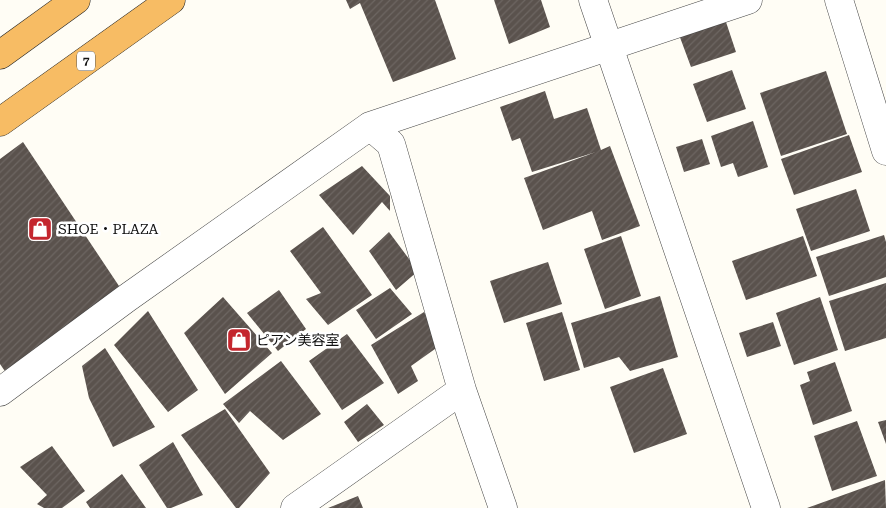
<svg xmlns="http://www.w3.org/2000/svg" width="886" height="508" font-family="'Roboto Serif','Noto Sans JP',serif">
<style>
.building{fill:url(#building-hatch)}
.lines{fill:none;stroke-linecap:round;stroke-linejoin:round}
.minor-casing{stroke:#444;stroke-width:29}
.tertiary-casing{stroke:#444;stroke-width:29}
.trunk-casing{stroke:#222;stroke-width:29}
.minor{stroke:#fff;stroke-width:28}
.tertiary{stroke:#fff;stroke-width:28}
.trunk{stroke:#f7bc64;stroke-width:28}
.labels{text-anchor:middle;stroke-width:5;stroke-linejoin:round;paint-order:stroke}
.shield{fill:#fff;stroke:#585858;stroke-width:1}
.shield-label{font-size:12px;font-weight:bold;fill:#111}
.poi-label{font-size:14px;fill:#111;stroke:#fff;text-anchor:start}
</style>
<defs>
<pattern id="building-hatch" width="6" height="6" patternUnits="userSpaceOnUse" patternTransform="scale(1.25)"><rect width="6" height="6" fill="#5a524d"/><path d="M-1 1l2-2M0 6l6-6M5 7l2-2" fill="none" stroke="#6d6662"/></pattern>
</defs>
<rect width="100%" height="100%" fill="#fffdf5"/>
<path class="building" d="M346 0H435L456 59 393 82 360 3 350 9Z
M494 0H541L550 27 509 44Z
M724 16 736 52 691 67 678 32Z
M732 70 746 109 707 122 693 84Z
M826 71 847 134 781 156 760 93Z
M545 91 554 119 587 108 601 150 610 146 640 226 602 240 592 211 543 230 524 178 596 152 532 172 520 138 512 141 500 107Z
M753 121 768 167 738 177 733 163 721 167 711 136Z
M849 135 862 172 794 195 781 159Z
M702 139 710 164 684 172 676 147Z
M23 142 127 298 13 383 0 364V159Z
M362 166 390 196V211L382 202 353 235 319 195Z
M856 189 870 231 811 251 796 209Z
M323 227 372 295 328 325 306 299 321 293 290 251Z
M389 232 418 271 396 290 369 251Z
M884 235 886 242V277L829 296 816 257Z
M621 236 641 296 605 309 584 249Z
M803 236 817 276 746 300 732 261Z
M548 262 562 304 504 323 490 281Z
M886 283V338L845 351 829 301Z
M390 288 412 314 376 339 356 310Z
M279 290 306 329 278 351 247 313Z
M660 296 678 357 630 371 619 357 584 368 571 323Z
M223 297 272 353 225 394 184 333Z
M820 297 838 350 794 365 776 313Z
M148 311 198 390 168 412 114 345Z
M424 312 442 344 411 366 418 381 398 394 371 345Z
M562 312 580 370 544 381 526 323Z
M773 322 781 346 747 357 739 333Z
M347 334 384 383 342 410 309 361Z
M105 348 155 427 113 447 89 398 82 366Z
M281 361 321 414 283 440 250 411 239 423 223 404Z
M835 362 852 411 813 425 800 385 810 381 807 372Z
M663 368 687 434 634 453 610 387Z
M367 404 384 425 358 442 344 422Z
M225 409 270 473 239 508H236L181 435Z
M886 420V444L878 422Z
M857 421 877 476 832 491 814 436Z
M173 442 203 495 171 508H167L139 465Z
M52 446 85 491 62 508H44L37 504 47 495 20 467Z
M122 474 146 508H90L86 502Z
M885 480 886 508H807Z
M358 496 363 508H328Z"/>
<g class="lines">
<defs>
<path id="minor" d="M839 0 886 151
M370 126 391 144 462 390 503 508
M0 392 127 298 370 126 748 0
M295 508 462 390"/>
<path id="tertiary" d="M593 0 766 508"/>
<path id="trunk" d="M0 55 76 0
M0 122 171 0"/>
</defs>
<use href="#minor" class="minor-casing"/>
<use href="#tertiary" class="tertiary-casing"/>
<use href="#trunk" class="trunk-casing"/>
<use href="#minor" class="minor"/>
<use href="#tertiary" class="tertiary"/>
<use href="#trunk" class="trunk"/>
</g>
<defs>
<symbol id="shop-square" viewBox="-11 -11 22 22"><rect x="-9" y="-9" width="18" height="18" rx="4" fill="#c4262e" stroke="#fff"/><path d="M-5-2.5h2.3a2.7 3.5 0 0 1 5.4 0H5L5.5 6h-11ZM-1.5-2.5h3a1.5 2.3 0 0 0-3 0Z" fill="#fff"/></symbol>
</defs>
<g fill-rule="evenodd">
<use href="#shop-square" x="26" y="215" width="28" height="28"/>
<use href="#shop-square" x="225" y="326" width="28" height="28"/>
</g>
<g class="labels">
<rect class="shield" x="77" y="51.5" width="18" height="19" rx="4"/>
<g class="shield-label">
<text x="86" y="65">7</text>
</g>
<g class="poi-label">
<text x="58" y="234">SHOE・PLAZA</text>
<text x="256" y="345">ピアン美容室</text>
</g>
</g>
</svg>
